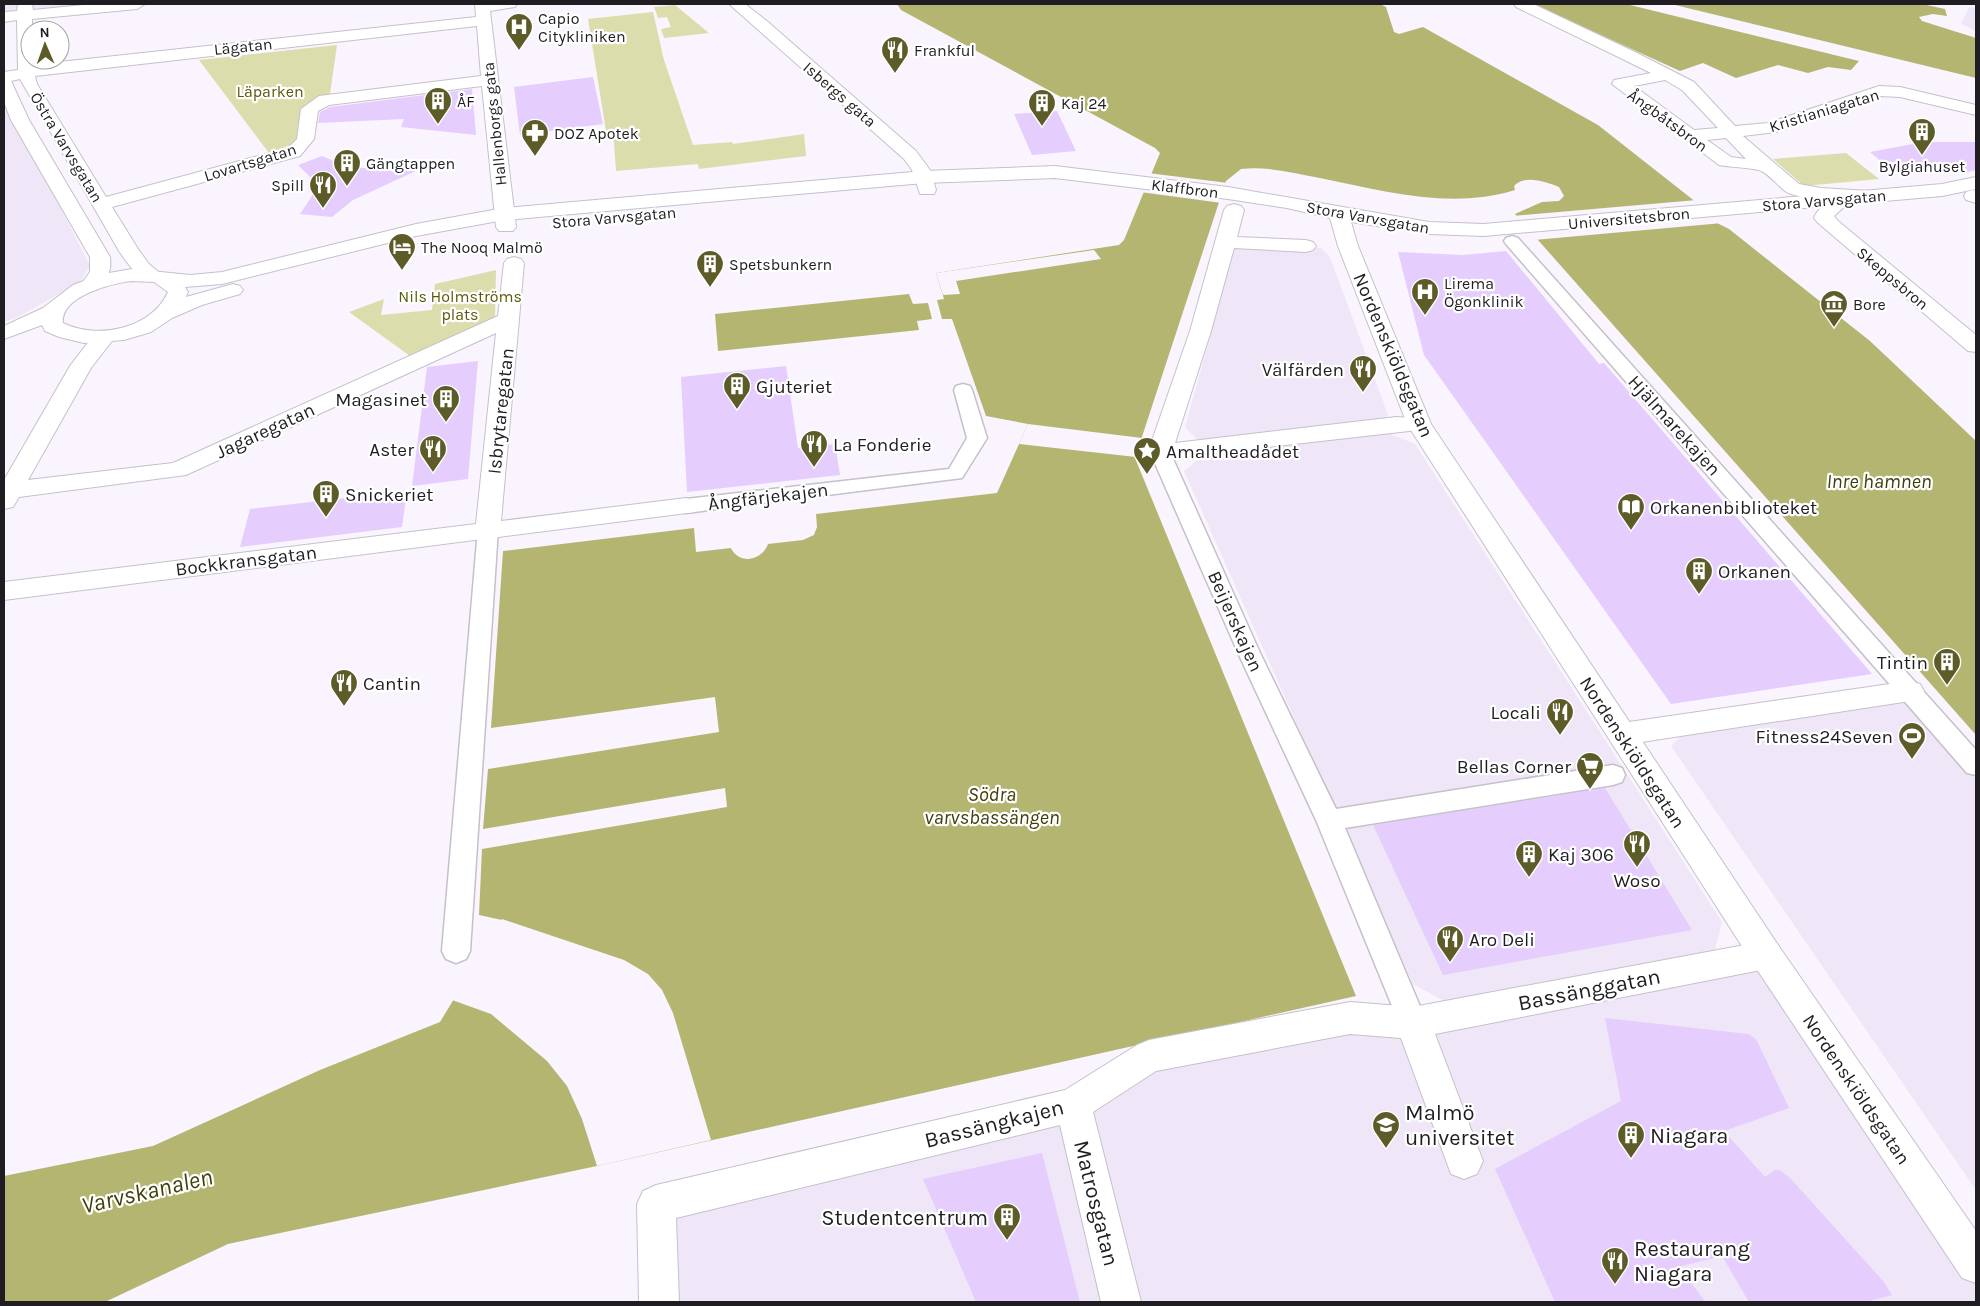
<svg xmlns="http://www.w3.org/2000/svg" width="1980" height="1306" font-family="Karla,sans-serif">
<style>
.built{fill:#efe6f7}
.green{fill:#dcddac}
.water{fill:#b5b572}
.pier{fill:#f9f4fe}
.building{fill:#e5cdfd}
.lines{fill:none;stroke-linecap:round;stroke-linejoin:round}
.pedestrian-casing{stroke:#c5c0ca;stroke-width:3}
.minor-casing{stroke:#c5c0ca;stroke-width:2}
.tertiary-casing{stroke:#c5c0ca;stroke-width:2}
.pedestrian{fill:#fff;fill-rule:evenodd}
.minor{fill:#fff;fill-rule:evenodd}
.tertiary{fill:#fff;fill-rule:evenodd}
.labels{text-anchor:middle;stroke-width:4.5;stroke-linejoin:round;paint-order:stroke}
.far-poi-label{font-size:16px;fill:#1f1d21;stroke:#fff;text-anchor:start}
.far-street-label{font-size:16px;fill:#1f1d21;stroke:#fff}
.far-park-label{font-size:16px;fill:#5c5a09;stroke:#fff}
.street-label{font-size:19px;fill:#1f1d21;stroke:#fff}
.poi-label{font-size:19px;fill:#1f1d21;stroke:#fff;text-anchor:start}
.water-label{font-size:20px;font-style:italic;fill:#41400b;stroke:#fff}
.near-street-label{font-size:22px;fill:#1f1d21;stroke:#fff}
.near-poi-label{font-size:22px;fill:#1f1d21;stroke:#fff;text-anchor:start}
.near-water-label{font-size:24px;font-style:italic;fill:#41400b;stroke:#fff}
</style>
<rect width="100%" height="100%" fill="#f9f4fe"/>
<path class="built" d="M4 4H137L4 17Z
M1969 7 1976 8V31L1961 24Z
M4 96 90 266 80 282 18 317 4 322Z
M1251 245 1321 248 1330 257 1388 415 1379 422 1200 442 1185 427 1235 247Z
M1386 432 1415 444 1722 922 1714 954 1448 1003 1413 984 1184 471 1205 454Z
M1904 699 1940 711 1976 752V1190L1671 746 1688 729Z
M1760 963 1976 1281V1302H659L656 1204 1073 1105 1149 1056Z"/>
<path class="green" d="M675 5 709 33 664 38 661 29 671 27 667 17 658 18 654 7Z
M653 12 664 60 693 145 732 142 733 144 804 134 806 156 699 169 698 164 616 171 614 142 606 131 588 19Z
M337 45 330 94 318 97 304 108 296 143 269 153 199 60Z
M1846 153 1879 179 1804 186 1773 159Z
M496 270 495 319 410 356 349 312 384 299 381 315 432 310 435 284Z"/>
<path class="water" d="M897 4H1380L1386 7 1394 32 1399 34 1423 27 1598 125 1692 199 1719 224 1729 229 1870 341 1976 441V735L1515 214 1542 202 1559 201 1564 196 1559 187C1547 182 1524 174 1514 186L1515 190C1451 210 1384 191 1320 178 1295 173 1267 166 1241 169L1226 181 1135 458 1356 996 597 1166 228 1244 105 1302H4V1176L153 1146 320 1070 440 1022 502 920 479 915 482 849 727 807 725 788 483 829 488 769 719 732 715 697 491 728 503 551 694 528 696 552 731 548C739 565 762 561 768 544L803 540 814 535 817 527 816 514 997 493 1028 424 986 416 952 319H942L937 300 944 299 936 273 1119 245 1124 240 1160 153 1155 148 901 10Z
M1533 4H1626L1859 61 1851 70 1828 67 1808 73 1778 65 1736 78 1703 63 1680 71Z
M1671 4H1922L1945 9 1947 16 1933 14 1919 17 1922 21 1976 38V78Z
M909 294 913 304 928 303 932 319 917 321 919 330 718 351 715 314Z"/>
<path class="pier" d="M1148 173 1228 183 1222 203 1140 192Z
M1697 200 1723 223 1534 240 1513 216Z
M1094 250 1101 259 956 281 960 294 943 295 936 273Z
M1028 424 1142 438 1136 457 1019 444Z
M502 919 624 960 648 974 662 990 673 1013 711 1140 597 1166 582 1119 567 1086 547 1061 491 1014 452 1000Z"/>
<path class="building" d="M593 77 603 124 520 135 514 87Z
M472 89 476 135 401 127 404 119 318 123 320 112 330 107Z
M1057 111 1076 151 1032 155 1014 114Z
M1923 142H1976V170L1963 173 1894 172 1870 152Z
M322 156 344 165 361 168 420 169 353 200 332 217 300 214 312 196 316 183 298 165Z
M1506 251 1599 364 1604 363 1872 674 1671 704 1424 355 1398 252 1463 255Z
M478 361 468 479 412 486 427 367Z
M786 366 798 448 835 444 840 475 687 492 681 377Z
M407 491 402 527 240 547 250 509Z
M1605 788 1692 930 1443 975 1373 825Z
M1605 1018 1748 1034 1756 1039 1789 1108 1724 1131 1765 1177 1775 1170H1780L1790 1178 1883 1281 1892 1295 1865 1302H1749L1722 1256 1678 1267 1706 1302H1555L1495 1169 1621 1101Z
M1042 1153 1080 1302H976L923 1179Z"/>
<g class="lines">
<defs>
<path id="pedestrian" d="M1512 236 1518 238 1976 750V775L1967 773 1506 244 1504 241 1506 238Z
M963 384 970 386 972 390 987 438 962 478 686 513 679 511 676 506 679 501 686 499 949 469 967 438 954 390 956 386Z
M1160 446 1167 448 1170 452 1261 655 1336 809 1613 765 1622 768 1625 775 1622 782 1613 785 1345 828 1427 1023 1423 1032 1413 1036 1403 1032 1399 1023 1316 820 1239 655 1150 452 1153 448Z
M488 522 495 524 498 529 470 951 466 959 456 963 446 959 442 951 478 529 481 524Z"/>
<path id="minor" d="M18 4H32L33 10 93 4H145L137 9 32 19V30H30V60H32L33 67 59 62 476 17 475 4H517L515 7 490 11 516 227 513 231H499L496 227 482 86 329 105 318 111 314 139 300 156 112 207 138 249 149 264 162 275 159 279C140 284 129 265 119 251L20 79 11 81 29 120 110 257C112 272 106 286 91 290L84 288 81 284 90 272V257L11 120 4 102V72L18 70 17 20 4 22V12L17 11ZM477 26 481 76 319 96 301 109 297 139 288 148 106 197 37 84 35 76Z
M729 4H745L768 22 916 151 930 170 936 190 934 194H920L912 170 904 159Z
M1514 4H1533L1635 52 1694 82 1735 126 1768 123 1879 86 1900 87 1976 105V115L1900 97 1880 96 1776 132 1743 136 1799 184 1821 188 1869 191 1871 195 1869 199C1852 203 1798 200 1785 191 1777 185 1770 175 1761 171 1756 168 1728 167 1719 165L1612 84 1614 80 1651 73 1516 7ZM1665 80 1682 90 1718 128 1694 130 1634 86ZM1726 138 1746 159 1731 157 1707 140Z
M1973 190 1976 191V203L1966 200 1964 196 1966 192Z
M1834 201 1841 203 1844 207 1834 216 1838 221 1976 335V352L1968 351 1817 222 1814 218C1817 209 1825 204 1834 201Z
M1234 204 1241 206 1244 210 1237 237 1306 240 1313 242 1316 246 1313 250 1306 252 1234 248 1211 331 1175 443 1396 417 1427 419 1431 424 1427 429 1160 459 1152 457 1148 452 1190 331 1224 210 1227 206Z
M514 257 521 259 524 263 501 521 686 498 695 500 698 506 695 512 4 600V582L476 524 496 333 186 475 19 497 13 507 4 509V480L70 366 96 332 104 331 112 332 115 337 91 368 28 480 173 463 498 316 504 263 507 259Z
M1910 681 1920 684 1924 691 1920 698 1910 701 1622 745 1612 742 1607 734 1612 726 1622 723Z
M1766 941 1778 945 1783 955 1778 965 1766 969 1435 1034 1483 1161 1477 1174 1464 1179 1451 1174 1401 1038 1350 1034 1156 1071 1093 1112 1141 1302H1101L1060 1125 676 1218 679 1302H639L637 1204 643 1191 656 1185 1065 1090 1137 1045 1149 1040 1350 1002 1413 1007Z"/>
<path id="tertiary" d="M1055 166 1228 187 1429 222 1484 224 1942 184 1976 177V189L1942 196 1484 236 1429 234 1351 222 1358 246 1431 424 1778 945 1976 1231V1283L1962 1278 1754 965 1407 424 1338 246 1330 218 1287 208 1228 199 1055 178 924 183 504 220 416 236 222 284 185 287 188 292 186 297 233 284 240 286 243 290 240 294 202 305 172 318 151 332 124 340 84 343 59 337 45 331 42 325 4 339V326L43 308 73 285 103 274 132 269 190 275 222 272 416 224 504 208 924 171ZM132 281 154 282 168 292C152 329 97 340 63 323 60 296 113 283 132 281Z"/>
</defs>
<use href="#pedestrian" class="pedestrian-casing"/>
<use href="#minor" class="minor-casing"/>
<use href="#tertiary" class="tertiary-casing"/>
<use href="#pedestrian" class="pedestrian"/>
<use href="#minor" class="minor"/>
<use href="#tertiary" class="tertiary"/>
</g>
<defs>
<symbol id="hospital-pin" viewBox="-11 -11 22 30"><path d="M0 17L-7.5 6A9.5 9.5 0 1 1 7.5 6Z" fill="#5d5c29" stroke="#fff"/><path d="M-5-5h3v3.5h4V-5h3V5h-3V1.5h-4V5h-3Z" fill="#fff"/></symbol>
<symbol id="restaurant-pin" viewBox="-11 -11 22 30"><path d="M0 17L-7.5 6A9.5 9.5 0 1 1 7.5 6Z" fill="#5d5c29" stroke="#fff"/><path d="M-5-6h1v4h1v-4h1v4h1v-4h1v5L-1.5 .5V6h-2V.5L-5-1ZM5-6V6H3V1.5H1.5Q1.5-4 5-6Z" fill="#fff"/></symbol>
<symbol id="building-pin" viewBox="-11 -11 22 30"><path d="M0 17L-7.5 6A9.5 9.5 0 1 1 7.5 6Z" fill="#5d5c29" stroke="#fff"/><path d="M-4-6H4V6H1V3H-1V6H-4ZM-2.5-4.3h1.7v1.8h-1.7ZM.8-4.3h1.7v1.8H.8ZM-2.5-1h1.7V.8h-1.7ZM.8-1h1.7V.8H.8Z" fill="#fff"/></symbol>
<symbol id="pharmacy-pin" viewBox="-11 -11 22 30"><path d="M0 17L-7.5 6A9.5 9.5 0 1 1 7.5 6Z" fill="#5d5c29" stroke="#fff"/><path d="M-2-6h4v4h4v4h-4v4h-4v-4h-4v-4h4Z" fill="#fff"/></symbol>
<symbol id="hotel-pin" viewBox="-11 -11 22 30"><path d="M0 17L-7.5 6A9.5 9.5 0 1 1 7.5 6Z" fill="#5d5c29" stroke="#fff"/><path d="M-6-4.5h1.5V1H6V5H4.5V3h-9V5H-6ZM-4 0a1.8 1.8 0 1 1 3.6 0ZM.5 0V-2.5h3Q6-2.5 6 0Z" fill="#fff"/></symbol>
<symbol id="museum-pin" viewBox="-11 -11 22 30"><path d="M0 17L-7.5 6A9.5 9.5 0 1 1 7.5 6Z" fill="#5d5c29" stroke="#fff"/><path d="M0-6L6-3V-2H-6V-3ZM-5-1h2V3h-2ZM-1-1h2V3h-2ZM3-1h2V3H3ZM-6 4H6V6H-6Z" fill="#fff"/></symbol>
<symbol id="sight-pin" viewBox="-11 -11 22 30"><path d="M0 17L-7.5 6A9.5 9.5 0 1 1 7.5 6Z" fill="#5d5c29" stroke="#fff"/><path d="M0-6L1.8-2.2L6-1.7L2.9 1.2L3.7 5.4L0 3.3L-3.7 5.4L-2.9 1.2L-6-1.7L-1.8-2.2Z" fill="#fff"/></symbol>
<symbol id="library-pin" viewBox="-11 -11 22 30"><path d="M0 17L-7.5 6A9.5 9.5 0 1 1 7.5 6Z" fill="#5d5c29" stroke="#fff"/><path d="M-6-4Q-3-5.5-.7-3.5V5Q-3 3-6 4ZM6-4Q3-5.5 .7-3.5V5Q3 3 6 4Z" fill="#fff"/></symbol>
<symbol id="stadium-pin" viewBox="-11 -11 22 30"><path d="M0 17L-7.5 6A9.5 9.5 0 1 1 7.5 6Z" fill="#5d5c29" stroke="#fff"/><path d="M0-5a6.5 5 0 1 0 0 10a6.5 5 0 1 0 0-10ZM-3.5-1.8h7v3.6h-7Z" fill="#fff"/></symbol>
<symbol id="supermarket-pin" viewBox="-11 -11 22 30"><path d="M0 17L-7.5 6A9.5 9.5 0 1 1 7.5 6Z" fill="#5d5c29" stroke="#fff"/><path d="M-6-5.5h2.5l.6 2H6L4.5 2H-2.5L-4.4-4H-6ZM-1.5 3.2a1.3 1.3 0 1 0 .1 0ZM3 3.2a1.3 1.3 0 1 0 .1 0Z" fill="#fff"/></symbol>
<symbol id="university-pin" viewBox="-11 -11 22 30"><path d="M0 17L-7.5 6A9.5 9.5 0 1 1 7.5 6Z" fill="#5d5c29" stroke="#fff"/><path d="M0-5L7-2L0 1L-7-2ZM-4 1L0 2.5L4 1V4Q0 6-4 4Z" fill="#fff"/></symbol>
</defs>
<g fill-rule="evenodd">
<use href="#hospital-pin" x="503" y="11" width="32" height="43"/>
<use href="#restaurant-pin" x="879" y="34" width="32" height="43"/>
<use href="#building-pin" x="422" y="85" width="32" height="43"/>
<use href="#building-pin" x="1026" y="87" width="32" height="43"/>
<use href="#building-pin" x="1906" y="116" width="32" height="43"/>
<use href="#pharmacy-pin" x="519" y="117" width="32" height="43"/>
<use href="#building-pin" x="331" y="147" width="32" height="43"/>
<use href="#restaurant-pin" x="307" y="169" width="32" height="43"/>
<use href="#hotel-pin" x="386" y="231" width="32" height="43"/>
<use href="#building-pin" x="694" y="248" width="32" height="43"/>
<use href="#hospital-pin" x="1409" y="276" width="32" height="43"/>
<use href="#museum-pin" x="1818" y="288" width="32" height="43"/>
<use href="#restaurant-pin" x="1347" y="353" width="32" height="43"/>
<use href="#building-pin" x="721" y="370" width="32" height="43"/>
<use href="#building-pin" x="430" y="383" width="32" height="43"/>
<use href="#restaurant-pin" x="798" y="428" width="32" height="43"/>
<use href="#restaurant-pin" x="417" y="433" width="32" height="43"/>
<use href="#sight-pin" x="1131" y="435" width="32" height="43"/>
<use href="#building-pin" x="310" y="478" width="32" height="43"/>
<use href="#library-pin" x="1615" y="491" width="32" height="43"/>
<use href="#building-pin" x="1683" y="555" width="32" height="43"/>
<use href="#building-pin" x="1931" y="646" width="32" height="43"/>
<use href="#restaurant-pin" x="328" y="667" width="32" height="43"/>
<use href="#restaurant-pin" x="1544" y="696" width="32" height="43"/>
<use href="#stadium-pin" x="1896" y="720" width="32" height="43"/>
<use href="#supermarket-pin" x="1574" y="750" width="32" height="43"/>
<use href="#restaurant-pin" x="1621" y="828" width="32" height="43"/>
<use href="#building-pin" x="1513" y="838" width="32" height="43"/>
<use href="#restaurant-pin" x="1434" y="923" width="32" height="43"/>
<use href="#university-pin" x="1370" y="1109" width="32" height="43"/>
<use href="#building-pin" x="1615" y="1119" width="32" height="43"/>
<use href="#building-pin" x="991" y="1201" width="32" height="43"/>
<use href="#restaurant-pin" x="1599" y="1245" width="32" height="43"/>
</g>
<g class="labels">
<g class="far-poi-label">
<text x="538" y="24">Capio<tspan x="538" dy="18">Citykliniken</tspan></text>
<text x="914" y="56">Frankful</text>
<text x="457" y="107">ÅF</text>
<text x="1061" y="109">Kaj 24</text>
<text x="554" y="139">DOZ Apotek</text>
<text x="366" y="169">Gängtappen</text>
<text x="1922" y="172" text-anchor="middle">Bylgiahuset</text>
<text x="304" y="191" text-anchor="end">Spill</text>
<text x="421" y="253">The Nooq Malmö</text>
<text x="729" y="270">Spetsbunkern</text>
<text x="1444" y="289">Lirema<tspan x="1444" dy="18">Ögonklinik</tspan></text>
<text x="1853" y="310">Bore</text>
</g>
<g class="far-street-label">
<text transform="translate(243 46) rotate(-6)" y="6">Lägatan</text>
<text transform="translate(840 94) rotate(41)" y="6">Isbergs gata</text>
<text transform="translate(1824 110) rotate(-17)" y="6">Kristianiagatan</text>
<text transform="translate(1668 120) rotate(36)" y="6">Ångbåtsbron</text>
<text transform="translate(494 124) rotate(-96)" y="6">Hallenborgs gata</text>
<text transform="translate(67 147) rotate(59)" y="6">Östra Varvsgatan</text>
<text transform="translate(250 162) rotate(-17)" y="6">Lovartsgatan</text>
<text transform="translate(1185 188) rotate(7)" y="6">Klaffbron</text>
<text transform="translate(1824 200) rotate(-5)" y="6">Stora Varvsgatan</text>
<text transform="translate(614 217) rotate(-5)" y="6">Stora Varvsgatan</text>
<text transform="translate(1368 217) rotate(10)" y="6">Stora Varvsgatan</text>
<text transform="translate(1629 218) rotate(-5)" y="6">Universitetsbron</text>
<text transform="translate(1893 278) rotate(40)" y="6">Skeppsbron</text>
</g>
<g class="far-park-label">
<text x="270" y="97">Läparken</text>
<text x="460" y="302">Nils Holmströms<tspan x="460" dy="18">plats</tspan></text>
</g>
<g class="street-label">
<text transform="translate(1394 355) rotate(67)" y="7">Nordenskiöldsgatan</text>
<text transform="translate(500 411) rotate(-84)" y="7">Isbrytaregatan</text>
<text transform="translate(1675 425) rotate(48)" y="7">Hjälmarekajen</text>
<text transform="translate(265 430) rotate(-25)" y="7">Jagaregatan</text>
<text transform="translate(768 496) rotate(-7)" y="7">Ångfärjekajen</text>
<text transform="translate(246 560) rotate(-7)" y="7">Bockkransgatan</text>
<text transform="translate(1236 621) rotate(66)" y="7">Beijerskajen</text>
<text transform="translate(1633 752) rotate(57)" y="7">Nordenskiöldsgatan</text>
<text transform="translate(1857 1089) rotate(56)" y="7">Nordenskiöldsgatan</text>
</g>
<g class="poi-label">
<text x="1344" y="376" text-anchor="end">Välfärden</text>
<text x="756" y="393">Gjuteriet</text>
<text x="427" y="406" text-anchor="end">Magasinet</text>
<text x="833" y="451">La Fonderie</text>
<text x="414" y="456" text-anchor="end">Aster</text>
<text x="1166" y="458">Amaltheadådet</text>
<text x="345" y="501">Snickeriet</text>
<text x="1650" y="514">Orkanenbiblioteket</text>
<text x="1718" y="578">Orkanen</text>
<text x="1928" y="669" text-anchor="end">Tintin</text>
<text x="363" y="690">Cantin</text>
<text x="1541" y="719" text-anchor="end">Locali</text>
<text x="1893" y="743" text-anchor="end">Fitness24Seven</text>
<text x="1571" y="773" text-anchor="end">Bellas Corner</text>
<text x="1548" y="861">Kaj 306</text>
<text x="1637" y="887" text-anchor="middle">Woso</text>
<text x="1469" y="946">Aro Deli</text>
</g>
<g class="water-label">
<text x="1879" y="488">Inre hamnen</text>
<text x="992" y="801">Södra<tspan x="992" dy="23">varvsbassängen</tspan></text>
</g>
<g class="near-street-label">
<text transform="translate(1589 989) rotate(-11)" y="8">Bassänggatan</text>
<text transform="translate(994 1123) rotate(-14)" y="8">Bassängkajen</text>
<text transform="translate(1097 1203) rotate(76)" y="8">Matrosgatan</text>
</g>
<g class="near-poi-label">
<text x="1405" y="1120">Malmö<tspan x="1405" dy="25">universitet</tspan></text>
<text x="1650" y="1143">Niagara</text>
<text x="988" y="1225" text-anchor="end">Studentcentrum</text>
<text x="1634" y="1256">Restaurang<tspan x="1634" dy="25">Niagara</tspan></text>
</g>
<g class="near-water-label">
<text transform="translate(147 1191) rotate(-13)" y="8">Varvskanalen</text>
</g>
</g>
<rect width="1980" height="1306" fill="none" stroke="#1f1d21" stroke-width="10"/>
<g transform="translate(45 45) rotate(358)"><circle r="24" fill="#ffffff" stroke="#a5a5a6"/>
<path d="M0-4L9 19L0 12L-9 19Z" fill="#5d5c29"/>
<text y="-8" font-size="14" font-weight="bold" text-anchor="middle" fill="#1f1d21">N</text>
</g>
</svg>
